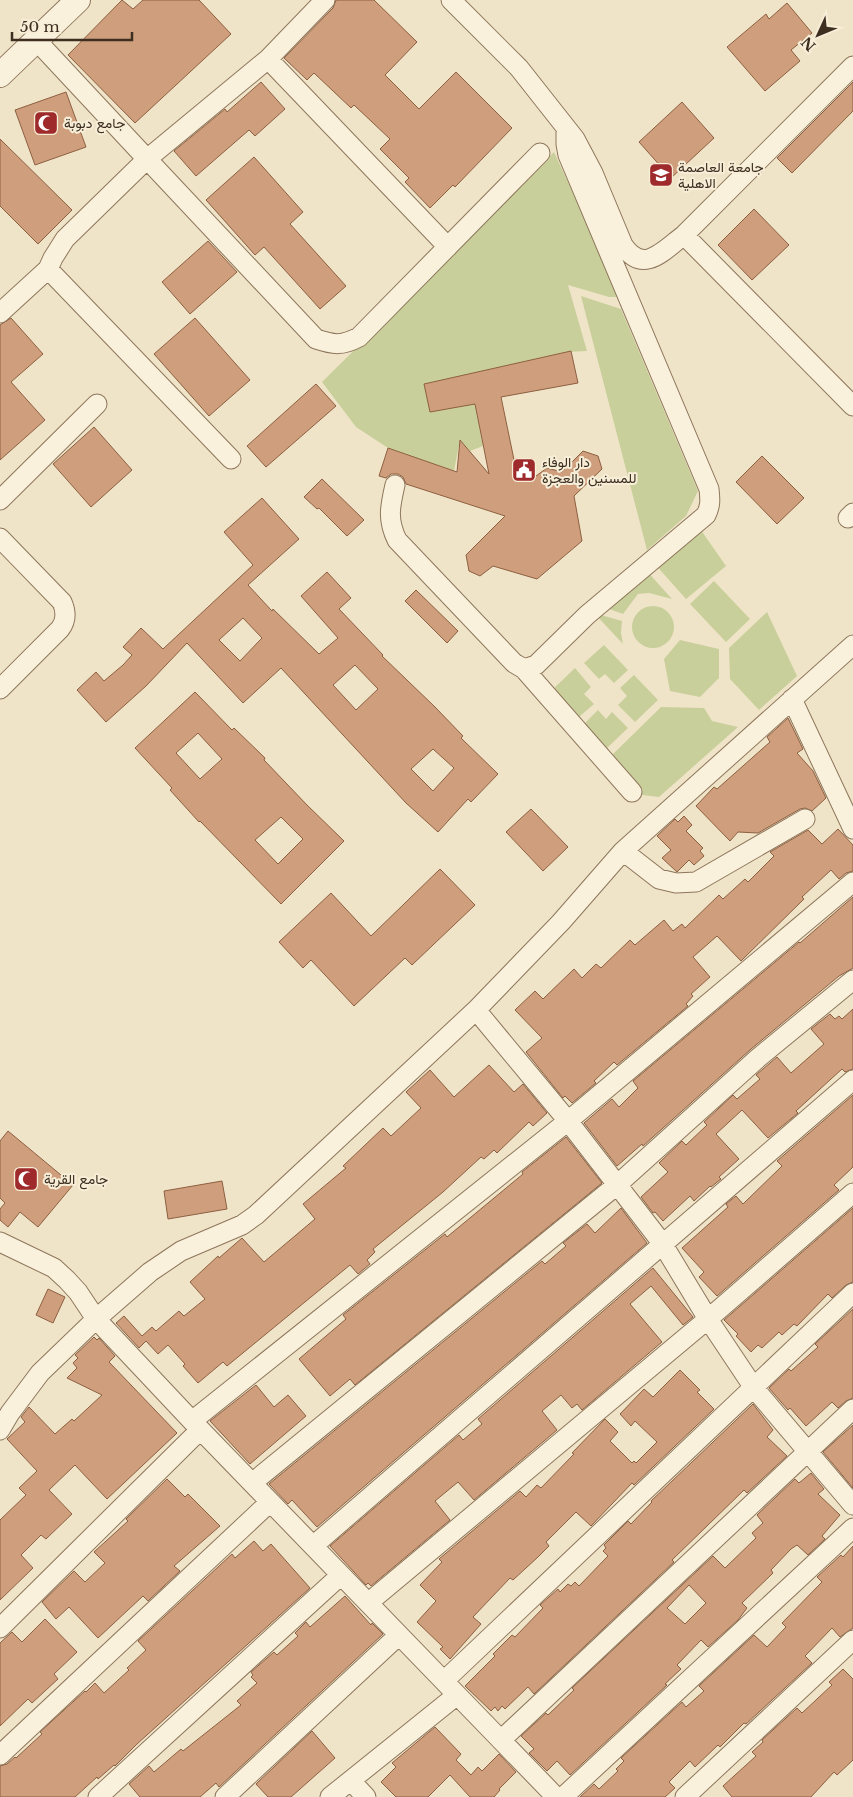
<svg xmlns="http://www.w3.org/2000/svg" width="853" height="1797" font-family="'Libre Baskerville',Vazirmatn,serif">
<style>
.green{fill:#c9cf9b}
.building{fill:#cf9f7d;stroke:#8d5f41;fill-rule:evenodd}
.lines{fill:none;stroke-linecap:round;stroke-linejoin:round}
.minor-casing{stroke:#8d765c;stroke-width:21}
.tertiary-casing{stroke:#8d765c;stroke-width:26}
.minor{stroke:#faf1dc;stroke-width:19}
.tertiary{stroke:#faf1dc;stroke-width:24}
.labels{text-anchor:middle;stroke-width:4;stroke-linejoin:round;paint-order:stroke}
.poi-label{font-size:14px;fill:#3d2e20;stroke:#f7eed8;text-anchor:start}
</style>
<rect width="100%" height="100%" fill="#f0e4c8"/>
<path class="green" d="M554 152 621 297H609L568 285 587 351 567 352 475 404 483 446 470 451 460 440 454 471 388 448 356 427 322 382Z
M581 296 621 309 698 491 686 516 647 550Z
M696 523 726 566 686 599 653 562Z
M645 569 672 599 649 593 638 594 623 614 601 606Z
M714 581 750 619 726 642 690 604Z
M632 627a21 21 0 1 1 42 0a21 21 0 1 1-42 0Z
M767 612 797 676 759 710 730 679 729 648Z
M594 613 622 621 621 633 623 644Z
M680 640 719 649V678L700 697 670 691 664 659Z
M604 645 628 670 614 683 605 674 599 679 584 663Z
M575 668 591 687 584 694 594 704 579 717 552 690Z
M634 675 658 700 635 722 618 705 627 696 620 688Z
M661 707 704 708 712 721 738 727 659 797 642 795 610 757Z
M598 710 606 719 612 712 628 728 606 749 583 725Z"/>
<path class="building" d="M122 0 133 9 143 0H199L231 34 135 123 68 55Z
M336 0H374L417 42 385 75 419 109 456 72 512 128 455 187 453 185 430 208 405 182 409 178 380 149 390 139 354 105 351 108 314 73 307 80 284 58 333 8Z
M787 3 812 33 791 50 800 61 765 91 727 47 766 14 769 19Z
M261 82 285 109 255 136 249 130 196 176 174 151 225 109 227 112Z
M853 82V111L792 173 777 158Z
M66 92 86 147 35 165 15 110Z
M682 102 714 138 671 178 639 142Z
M0 139 72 210 38 244 0 206Z
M254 157 303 212 290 224 346 286 320 309 264 247 255 255 206 200Z
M754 209 789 245 752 280 718 245Z
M208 241 237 272 190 314 162 282Z
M11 318 43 354 11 382 45 420 0 460V325Z
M195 318 250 380 209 416 154 354Z
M571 351 578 383 501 397 518 479 536 476 547 468 562 472 583 451 598 456 602 469 574 496 582 541 537 579 493 566 480 576 469 571 466 555 505 516 406 484 403 477 398 474H391L386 478 379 476 388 448 457 472 460 440 489 474 475 404 430 412 424 384Z
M316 384 336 406 266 467 247 446Z
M94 427 132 470 91 507 53 464Z
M762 456 804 498 777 524 736 482Z
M322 479 364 520 347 536 319 508 317 509 304 497Z
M262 498 299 539 248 585 272 611 273 609 319 654 338 638 301 596 327 572 351 598 339 609 383 655 382 656 435 707 463 736 461 738 498 774 471 802 468 799 438 832 406 803 281 668 243 703 187 643 146 686 106 722 77 690 96 672 104 681 123 665 132 655 123 647 141 628 163 649 253 565 224 532ZM243 618 262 638 240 661 219 640ZM355 665 378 689 356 710 333 685ZM433 749 454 768 433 791 411 769Z
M416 590 458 631 447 643 405 601Z
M195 692 232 730 234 728 265 758 264 760 307 805 344 841 281 904 200 821 199 822 170 790 172 788 135 748ZM198 733 222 759 200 779 176 753ZM281 817 303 839 278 864 255 840Z
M788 718 803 749 797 753 813 771 826 798 812 811 805 808 800 809 758 833 738 832 730 841 696 806 714 787 717 789 770 742 767 737Z
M531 809 568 847 543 871 506 832Z
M684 816 692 825 686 831 703 848 700 851 704 856 694 865 689 860 677 872 662 858 671 850 657 836 675 819 678 822Z
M838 829 853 845V871L846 873 839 879 831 870 802 897 804 899 741 961 717 936 693 957 710 977 691 994 693 996 686 1004 688 1006 617 1065 614 1062 594 1081 596 1083 572 1103 565 1096 563 1098 526 1052 542 1038 515 1010 535 991 543 999 574 969 582 978 596 964 601 968 630 940 635 945 664 920 673 931 682 924 685 928 719 895 723 899 745 879 748 882 774 856 770 852 808 830 822 844Z
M440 869 475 905 412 965 405 958 354 1006 311 960 303 968 279 942 331 893 371 936Z
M853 897V968L839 976 751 1049 643 1146 642 1144 617 1166 584 1123 612 1099 619 1107 638 1088 633 1081 799 942 800 943Z
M853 1009V1069L845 1072 842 1069 796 1111 798 1113 768 1138 742 1110 716 1134 739 1159 719 1177 721 1179 711 1187 710 1186 694 1201 690 1196 663 1221 655 1212 653 1213 641 1197 668 1172 659 1163 682 1141 686 1145 707 1125 704 1122 733 1095 737 1099 760 1079 756 1075 777 1057 791 1073 824 1044 811 1029 830 1014 835 1019 839 1016 842 1019Z
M489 1065 514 1092 523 1084 547 1113 533 1126 529 1122 497 1153 494 1150 484 1159 481 1157 443 1192 373 1249 375 1252 367 1260 370 1264 358 1274 350 1265 227 1366 223 1362 198 1383 183 1366 185 1364 168 1345 158 1354 146 1341 139 1348 116 1323 124 1316 142 1336 152 1327 156 1331 179 1311 184 1316 205 1299 190 1282 218 1256 219 1258 242 1238 264 1262 315 1219 303 1204 346 1168 343 1166 383 1128 391 1136 421 1108 406 1092 430 1070 454 1097Z
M853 1095V1167L834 1185 839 1190 717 1296 699 1277 704 1272 682 1248 728 1207 726 1204 736 1196 743 1204 782 1166 777 1161Z
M8 1131 73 1185 38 1227 20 1212 8 1227 0 1220V1209L5 1203 0 1198V1141Z
M566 1137 602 1183 355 1385 350 1379 330 1396 299 1359 346 1319 343 1315 445 1234 447 1237 523 1174 522 1172Z
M222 1181 227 1209 168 1219 164 1191Z
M621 1208 647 1243 317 1527 292 1500 288 1504 269 1484 542 1261 545 1264 566 1246 563 1243 587 1224 595 1233Z
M853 1208V1282L846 1285 832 1298 828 1294 797 1326 794 1324 782 1335 779 1332 762 1348 758 1345 751 1352 736 1336 738 1334 724 1320Z
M653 1268 693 1317 683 1325 651 1286 630 1304 662 1342 582 1410 577 1404 572 1408 561 1395 542 1411 557 1430 474 1500 458 1482 435 1501 450 1520 371 1586 368 1583 366 1585 330 1546 459 1435 463 1440 482 1424 478 1419Z
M48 1289 65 1297 53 1323 36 1315Z
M853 1309V1398L846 1401 838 1408 832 1402 806 1426 790 1408 788 1410 769 1388 789 1369 791 1371 818 1347 815 1344Z
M94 1337 97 1340 99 1338 115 1356 109 1362 177 1433 107 1499 75 1465 49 1490 72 1514 46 1539 41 1535 21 1555 33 1568 0 1600V1520L26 1495 19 1488 37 1471 7 1439 25 1422 21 1417 29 1407 55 1434 72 1419 74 1421 102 1395 67 1378 77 1368 73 1363 78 1358 75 1355Z
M680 1370 700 1390 697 1392 714 1409 634 1485 632 1483 591 1526 576 1512 546 1542 549 1546 538 1557 513 1580 510 1578 473 1617 481 1624 450 1659 440 1649 443 1647 417 1622 436 1601 420 1585 442 1562 439 1559 520 1491 526 1497 537 1485 541 1488 574 1454 572 1453 605 1419 618 1432 610 1441 632 1463 634 1461 636 1463 657 1442 635 1421 631 1426 620 1414 644 1389 653 1397Z
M256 1385 274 1407 288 1395 306 1416 250 1464 210 1421Z
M753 1404 773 1430 767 1437 787 1456 747 1493 744 1490 672 1560 674 1562 534 1694 528 1687 505 1709 502 1706 498 1711 495 1707 491 1711 465 1686 495 1656 493 1654 512 1635 515 1637 543 1608 540 1605 558 1589 560 1592 568 1584 571 1586 575 1582 579 1586 608 1556 603 1551 606 1548 604 1545 628 1521 631 1524 652 1502 651 1501Z
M853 1425V1488L823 1452Z
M811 1473 824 1489 818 1494 840 1515 822 1536 825 1539 808 1555 797 1545 791 1549 771 1570 773 1573 742 1603 747 1608 738 1620 708 1647 701 1640 677 1665 681 1669 665 1684 667 1685 570 1775 557 1761 547 1771 529 1753 534 1749 521 1736 546 1713 548 1715 574 1690 572 1688 713 1556 725 1568 756 1538 752 1533 763 1523 757 1515 795 1479 799 1483ZM689 1585 706 1603 685 1624 667 1608Z
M167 1479 185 1497 188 1494 220 1526 174 1566 180 1571 148 1601 143 1596 98 1638 69 1607 56 1619 42 1602 74 1571 85 1582 105 1563 94 1552 128 1521 126 1519Z
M254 1541 263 1551 271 1544 310 1588 137 1744 115 1766 114 1765 98 1779 97 1777 75 1797H0V1766L7 1764 15 1757 16 1758 42 1734 40 1732 85 1691 86 1692 95 1683 104 1693 129 1670 127 1668 146 1650 138 1641 232 1554 235 1558Z
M853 1546V1628L840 1637 832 1628 805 1656 812 1663 746 1724 744 1723 720 1747 718 1745 695 1767 690 1761 669 1782 675 1788 665 1797H580L594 1784 599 1789 618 1771 616 1769 624 1761 621 1758 682 1702 686 1707 704 1691 699 1686 754 1635 767 1647 786 1627 782 1623 822 1582 817 1577 841 1555 843 1557Z
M345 1596 371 1625 372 1623 383 1634 219 1787 216 1783 200 1797H140L129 1784 149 1766 154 1772 181 1749 183 1751 241 1705 237 1701 257 1683 251 1677 253 1675 251 1672 274 1652 277 1655 298 1636 295 1633 306 1622 310 1627Z
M45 1619 77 1652 54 1674 58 1679 32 1703 28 1699 0 1726V1643L12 1632 22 1642Z
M843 1669 853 1679V1760L837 1775 834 1772 811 1797H732L723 1786 756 1756 752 1752 763 1742 762 1740 797 1708 802 1713 832 1685 829 1682Z
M435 1727 461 1754 456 1760 471 1775 478 1767 482 1771 499 1754 516 1772 499 1789 500 1790 494 1797H470L450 1775 428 1797H396L381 1782 396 1767 392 1763Z
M312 1731 335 1758 291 1797H268L256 1784Z"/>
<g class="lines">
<defs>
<path id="minor" d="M451 0 519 68 575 139 593 173 623 245C643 276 664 250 684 235L853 66
M36 40 147 159 268 59 325 0
M268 59 448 247
M684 235 853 406
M0 313 48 269
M231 459 48 269 53 258 65 239 147 159 316 339C334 345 342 346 359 337L540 153
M395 485C390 507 387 519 397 540L514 663 524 669 536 665 587 615 706 515C711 505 710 499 709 489L568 155 566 144V129
M0 500 97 404
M848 518 853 513
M0 538 62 602C66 611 67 620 60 629L0 689
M524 669 632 792
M792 699 853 829
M623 851 659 879 676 883 696 882 805 819
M476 1010 568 1121 662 1243 708 1319 754 1388 853 1505
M0 1242 54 1268 67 1280 78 1292 96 1319 192 1421 556 1797
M192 1421 568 1121 853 882
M0 1430 10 1413 40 1373 96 1319 150 1272 181 1251 242 1225 256 1215 476 1010 561 922 623 851 853 645
M252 1483 618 1184 758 1058 853 980
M313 1546 853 1080
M368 1603 708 1319 853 1193
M0 1628 200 1430
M444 1681 853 1293
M501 1740 853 1409
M0 1755 270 1502
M351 1781 366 1797
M98 1797 341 1575
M225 1797 399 1635
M330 1797 457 1695
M563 1797 853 1528
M685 1797 853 1640"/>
<path id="tertiary" d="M0 75 78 0"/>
</defs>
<use href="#minor" class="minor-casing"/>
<use href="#tertiary" class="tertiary-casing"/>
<use href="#minor" class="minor"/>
<use href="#tertiary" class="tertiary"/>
</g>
<defs>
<symbol id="mosque-square" viewBox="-11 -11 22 22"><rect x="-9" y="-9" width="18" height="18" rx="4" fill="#9e2a2b" stroke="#f7eed8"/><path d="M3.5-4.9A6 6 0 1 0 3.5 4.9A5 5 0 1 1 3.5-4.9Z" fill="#fff"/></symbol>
<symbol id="university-square" viewBox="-11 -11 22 22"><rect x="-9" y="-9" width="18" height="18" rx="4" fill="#9e2a2b" stroke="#f7eed8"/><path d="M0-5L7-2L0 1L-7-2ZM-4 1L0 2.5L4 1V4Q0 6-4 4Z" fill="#fff"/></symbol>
<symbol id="civic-square" viewBox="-11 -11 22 22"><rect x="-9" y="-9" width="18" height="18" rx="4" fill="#9e2a2b" stroke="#f7eed8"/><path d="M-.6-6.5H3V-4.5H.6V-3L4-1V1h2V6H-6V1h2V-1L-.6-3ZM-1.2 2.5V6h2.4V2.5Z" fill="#fff"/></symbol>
</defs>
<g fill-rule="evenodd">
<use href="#mosque-square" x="32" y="109" width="28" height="28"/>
<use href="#university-square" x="647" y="161" width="28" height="28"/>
<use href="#civic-square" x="510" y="456" width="28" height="28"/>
<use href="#mosque-square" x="12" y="1165" width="28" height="28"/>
</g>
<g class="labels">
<g class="poi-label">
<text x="64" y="128">جامع دبوبة</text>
<text x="678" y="172">جامعة العاصمة<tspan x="678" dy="16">الاهلية</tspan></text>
<text x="542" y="467">دار الوفاء<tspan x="542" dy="16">للمسنين والعجزة</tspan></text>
<text x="44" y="1184">جامع القرية</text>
</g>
</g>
<g transform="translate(818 35) rotate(226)" stroke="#f7eed8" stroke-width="4" paint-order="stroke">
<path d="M0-4L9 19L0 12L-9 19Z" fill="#3d2e20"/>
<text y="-8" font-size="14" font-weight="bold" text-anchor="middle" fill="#3d2e20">N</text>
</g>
<path d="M12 32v8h120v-8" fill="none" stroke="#3d2e20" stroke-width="2.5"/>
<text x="20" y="32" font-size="15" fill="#3d2e20" stroke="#f7eed8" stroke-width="4" paint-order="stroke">50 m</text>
</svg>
